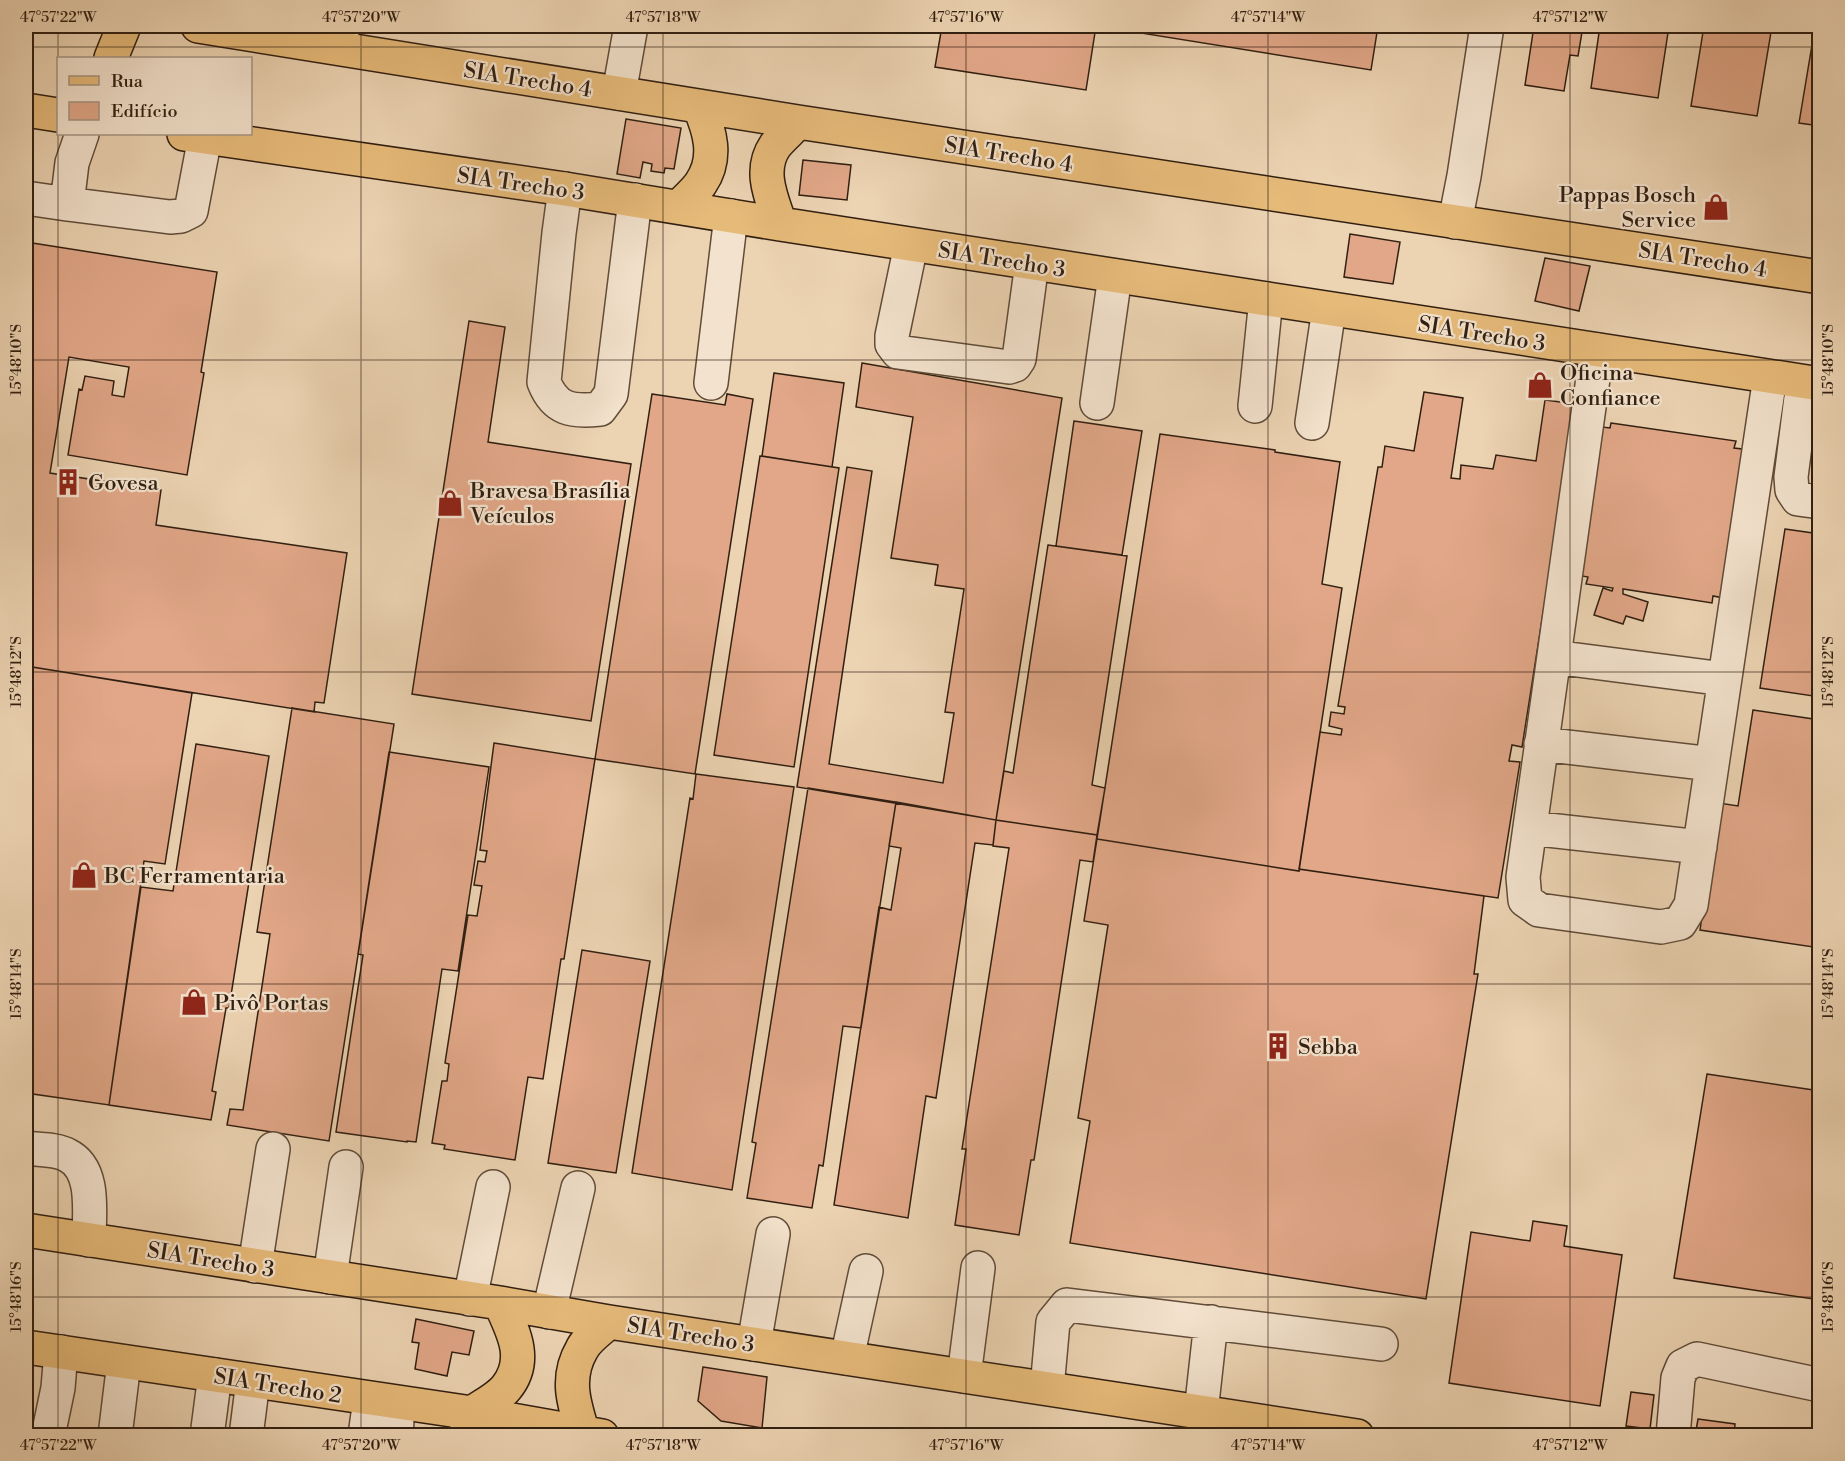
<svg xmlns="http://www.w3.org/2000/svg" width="1845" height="1461" font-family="'Libre Bodoni',serif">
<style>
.building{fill:#e1a788;stroke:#311f11;stroke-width:1.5}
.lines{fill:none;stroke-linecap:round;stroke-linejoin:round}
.minor-casing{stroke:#604c39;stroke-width:36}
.major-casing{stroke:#311f11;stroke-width:36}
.minor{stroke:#f3e2cd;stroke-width:33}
.major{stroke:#e6ba79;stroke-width:33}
.ticks{fill:none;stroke:#311f11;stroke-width:1.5;stroke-opacity:0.45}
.labels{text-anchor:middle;stroke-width:4.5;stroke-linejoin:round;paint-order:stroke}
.street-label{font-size:22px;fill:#311f11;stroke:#f3e2cd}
.poi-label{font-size:22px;fill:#311f11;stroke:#f3e2cd;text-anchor:start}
.neatline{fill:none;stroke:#311f11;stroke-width:2}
.ticks-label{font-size:15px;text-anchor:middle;fill:#311f11}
</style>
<rect width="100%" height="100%" fill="#ecd3b2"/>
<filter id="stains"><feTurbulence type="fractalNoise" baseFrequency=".00333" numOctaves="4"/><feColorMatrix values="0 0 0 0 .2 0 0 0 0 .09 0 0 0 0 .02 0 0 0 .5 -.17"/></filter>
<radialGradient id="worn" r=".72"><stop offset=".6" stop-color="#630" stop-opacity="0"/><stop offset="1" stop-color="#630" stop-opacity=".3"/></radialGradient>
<path class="building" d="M942 26H1096L1086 90 935 67Z
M1123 26H1378L1371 70 1122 30Z
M1534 26H1583L1578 56 1570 55 1564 91 1525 85Z
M1600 26H1669L1658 98 1591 88Z
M1704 26H1772L1757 116 1691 106Z
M1812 45 1820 46V126L1799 123Z
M626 119 681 128 674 169 665 168 664 173 651 171 652 164 643 162 640 178 617 174Z
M803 160 851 165 847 200 799 195Z
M1350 234 1400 242 1393 284 1344 277Z
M26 242 217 272 201 372 204 373 187 475 68 455 79 389 82 390 85 376 114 381 112 395 124 397 129 367 69 357 50 473 161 490 156 525 347 553 324 703 315 702 314 712 26 666Z
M1545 258 1590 266 1579 311 1535 301Z
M469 321 505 327 488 442 631 464 591 721 412 694Z
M862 363 1062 398 996 820 797 787 847 467 872 471 829 764 943 783 954 713 945 712 964 589 935 585 938 565 891 558 913 417 856 407Z
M774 373 844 383 832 467 762 456Z
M1424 392 1463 398 1451 478 1460 479 1461 465 1493 469 1496 455 1536 461 1545 400 1576 404 1522 747 1512 745 1509 761 1520 762 1498 898 1299 869 1320 732 1341 735 1342 729 1329 726 1331 712 1344 714 1345 707 1338 706 1378 467H1382L1385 446 1414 451Z
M652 394 725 405 727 394 753 399 695 774 595 759Z
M1074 421 1142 431 1122 555 1056 546Z
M1611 423 1736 441 1734 448 1751 450 1729 599 1713 596 1712 603 1623 589V594L1648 602 1643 621 1626 616 1623 624 1594 615 1603 588 1612 591 1613 588 1586 584 1588 577 1571 574 1594 426 1610 428Z
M1160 434 1275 450V452L1340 462 1322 584 1342 588 1299 871 1097 839Z
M760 456 839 468 794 767 714 755Z
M1785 529 1820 534V697L1760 688Z
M1048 545 1127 556 1092 785 1105 788 1097 835 996 820 1004 771 1013 773Z
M26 666 192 693 165 864 144 861 109 1105 26 1093Z
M292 708 394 724 329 1141 227 1125 230 1109 243 1110 270 934 257 932Z
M1753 710 1820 720V948L1700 930 1719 803 1738 806Z
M494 743 595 759 564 959H561L543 1079 528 1077 515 1160 444 1149 445 1145 432 1143 442 1081H447L449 1064 445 1063 468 915 477 916 482 886 474 885 478 861 485 862 487 851 480 850Z
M196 744 269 756 229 1008H226L212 1091 216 1092 211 1120 109 1105 141 887 173 891Z
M389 752 489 767 458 971 442 969 416 1142 407 1141V1142L336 1132 363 955 358 954Z
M696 774 794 787 732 1190 632 1173 690 798 693 799Z
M808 788 896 802 861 1028 843 1026 823 1166 819 1165 812 1208 747 1198 756 1143 752 1142Z
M896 802 996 820 993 845 975 843 936 1098 926 1096 908 1218 834 1205 879 907 891 910 901 848 889 846Z
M996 820 1097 835 1093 862 1080 860 1034 1160H1031L1019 1235 955 1225 966 1149H962L1009 848 993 846Z
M1097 839 1299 871V869L1484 896 1474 974H1478L1426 1299 1070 1243 1090 1121 1078 1118 1108 925 1084 921Z
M582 950 650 961 616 1173 548 1163Z
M1707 1074 1820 1091V1300L1674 1278Z
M1533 1221 1567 1226 1564 1246 1622 1255 1600 1406 1449 1383 1471 1232 1530 1241Z
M416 1319 474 1331 469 1355 452 1352 447 1376 415 1369 419 1343 412 1342Z
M703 1367 767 1377 762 1428 721 1421 698 1401Z
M1631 1392 1654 1395 1650 1429 1626 1426Z
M1698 1419 1735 1424 1734 1436H1695Z"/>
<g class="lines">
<defs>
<path id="minor" d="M339 48 343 26
M619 93 631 26
M565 189 559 233 544 382C555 410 572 412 600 409L611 394 635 200
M26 198 67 204 72 163 82 134
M67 204 170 217 181 216 191 211 205 137
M1455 222 1464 176 1487 26
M911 245 892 336V344L898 352 1009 367 1015 365 1019 359 1032 263
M1597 350 1523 877 1525 900 1539 910 1661 927 1680 923 1691 905 1770 377
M1803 382 1791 477 1792 490 1798 499 1820 502
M711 383 731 216
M1097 403 1115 276
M1255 406 1266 299
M1312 423 1329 309
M1554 657 1724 679
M1541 744 1712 764
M1530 828 1700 847
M26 1148C38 1150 56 1149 67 1155 96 1169 89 1213 89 1240
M255 1266 273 1149
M330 1277 346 1167
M470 1299 493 1187
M549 1312 578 1188
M754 1344 773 1234
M847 1358 866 1271
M964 1376 978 1268
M1047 1388 1053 1322 1067 1305 1381 1344
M1201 1412 1211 1322
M48 1436 58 1388 61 1352
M115 1436 124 1362
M207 1436 215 1375
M246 1436 253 1381
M365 1436 370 1399
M396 1436 398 1403
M465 1436 472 1413
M1673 1436 1678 1378 1683 1366 1697 1359 1820 1385"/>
<path id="major" d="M198 26 798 122 1820 277
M111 58 124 26
M26 110 58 115
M184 134 565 189 780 224 1820 384
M679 207C686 199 696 191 701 183 718 158 710 131 699 106
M780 224C772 199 758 171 775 146 781 138 791 130 798 122
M26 1230 500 1303 609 1322 1357 1436
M26 1347 472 1413 602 1436
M472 1413C482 1406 498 1398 506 1388 529 1360 513 1331 500 1303
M583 1433C574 1404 565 1378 582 1349 587 1339 600 1330 609 1322"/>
</defs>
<use href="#minor" class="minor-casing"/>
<use href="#major" class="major-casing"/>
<use href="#minor" class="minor"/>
<use href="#major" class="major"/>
</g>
<path class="ticks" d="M58 26V1436M361 26V1436M663 26V1436M966 26V1436M1268 26V1436M1570 26V1436M26 47H1820M26 360H1820M26 672H1820M26 984H1820M26 1297H1820"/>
<defs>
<symbol id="shop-bare" viewBox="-9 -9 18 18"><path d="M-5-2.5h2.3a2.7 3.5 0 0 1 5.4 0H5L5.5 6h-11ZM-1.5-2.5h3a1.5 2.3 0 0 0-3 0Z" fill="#8f2418" stroke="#f3e2cd" stroke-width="2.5" paint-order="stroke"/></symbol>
<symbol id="building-bare" viewBox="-9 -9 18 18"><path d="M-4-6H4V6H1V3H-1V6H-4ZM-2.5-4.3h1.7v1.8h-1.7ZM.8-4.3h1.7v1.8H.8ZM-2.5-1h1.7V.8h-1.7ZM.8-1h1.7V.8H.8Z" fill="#8f2418" stroke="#f3e2cd" stroke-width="2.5" paint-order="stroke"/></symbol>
</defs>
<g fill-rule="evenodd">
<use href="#shop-bare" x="1697" y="188" width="38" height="38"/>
<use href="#shop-bare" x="1521" y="366" width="38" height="38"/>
<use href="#building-bare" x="49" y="463" width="38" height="38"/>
<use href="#shop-bare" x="431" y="484" width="38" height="38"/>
<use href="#shop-bare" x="65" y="856" width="38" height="38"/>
<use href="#shop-bare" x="175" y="983" width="38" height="38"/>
<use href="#building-bare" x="1259" y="1027" width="38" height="38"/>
</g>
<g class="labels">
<g class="street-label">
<text transform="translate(528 79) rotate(9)" y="8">SIA Trecho 4</text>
<text transform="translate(1009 154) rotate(9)" y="8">SIA Trecho 4</text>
<text transform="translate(521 183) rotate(8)" y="8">SIA Trecho 3</text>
<text transform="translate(1002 259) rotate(9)" y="8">SIA Trecho 3</text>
<text transform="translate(1703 259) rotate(9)" y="8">SIA Trecho 4</text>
<text transform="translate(1482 333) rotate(9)" y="8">SIA Trecho 3</text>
<text transform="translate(211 1259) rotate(9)" y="8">SIA Trecho 3</text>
<text transform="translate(691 1334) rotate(9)" y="8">SIA Trecho 3</text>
<text transform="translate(278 1385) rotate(9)" y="8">SIA Trecho 2</text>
</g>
<g class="poi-label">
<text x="1696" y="202" text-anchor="end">Pappas Bosch<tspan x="1696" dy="25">Service</tspan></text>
<text x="1560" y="380">Oficina<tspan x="1560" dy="25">Confiance</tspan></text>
<text x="88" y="490">Govesa</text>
<text x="470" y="498">Bravesa Brasília<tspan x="470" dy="25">Veículos</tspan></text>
<text x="104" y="883">BC Ferramentaria</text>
<text x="214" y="1010">Pivô Portas</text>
<text x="1298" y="1054">Sebba</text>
</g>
</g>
<rect width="1845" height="1461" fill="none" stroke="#ecd3b2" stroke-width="66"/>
<rect x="57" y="57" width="195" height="78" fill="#f3e2cd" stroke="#a59482" stroke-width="1.5"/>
<rect x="69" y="76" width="30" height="9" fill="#e6ba79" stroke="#a59482" stroke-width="1.5"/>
<text x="111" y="87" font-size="18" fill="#311f11">Rua</text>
<rect x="69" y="102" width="30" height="18" fill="#e1a788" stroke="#a59482" stroke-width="1.5"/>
<text x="111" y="117" font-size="18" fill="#311f11">Edifício</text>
<rect x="33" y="33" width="1779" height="1395" class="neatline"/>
<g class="ticks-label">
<text x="58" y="22">47°57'22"W</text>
<text x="361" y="22">47°57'20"W</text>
<text x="663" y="22">47°57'18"W</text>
<text x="966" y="22">47°57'16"W</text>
<text x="1268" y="22">47°57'14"W</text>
<text x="1570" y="22">47°57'12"W</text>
<text transform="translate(16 360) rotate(-90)" y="5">15°48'10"S</text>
<text transform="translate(1828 360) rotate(-90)" y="5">15°48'10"S</text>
<text transform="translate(16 672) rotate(-90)" y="5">15°48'12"S</text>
<text transform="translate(1828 672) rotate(-90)" y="5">15°48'12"S</text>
<text transform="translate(16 984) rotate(-90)" y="5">15°48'14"S</text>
<text transform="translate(1828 984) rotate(-90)" y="5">15°48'14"S</text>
<text transform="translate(16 1297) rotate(-90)" y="5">15°48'16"S</text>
<text transform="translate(1828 1297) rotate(-90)" y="5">15°48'16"S</text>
<text x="58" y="1450">47°57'22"W</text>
<text x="361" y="1450">47°57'20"W</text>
<text x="663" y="1450">47°57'18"W</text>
<text x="966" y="1450">47°57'16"W</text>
<text x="1268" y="1450">47°57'14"W</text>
<text x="1570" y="1450">47°57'12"W</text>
</g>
<rect width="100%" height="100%" filter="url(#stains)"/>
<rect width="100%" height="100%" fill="url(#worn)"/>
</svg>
